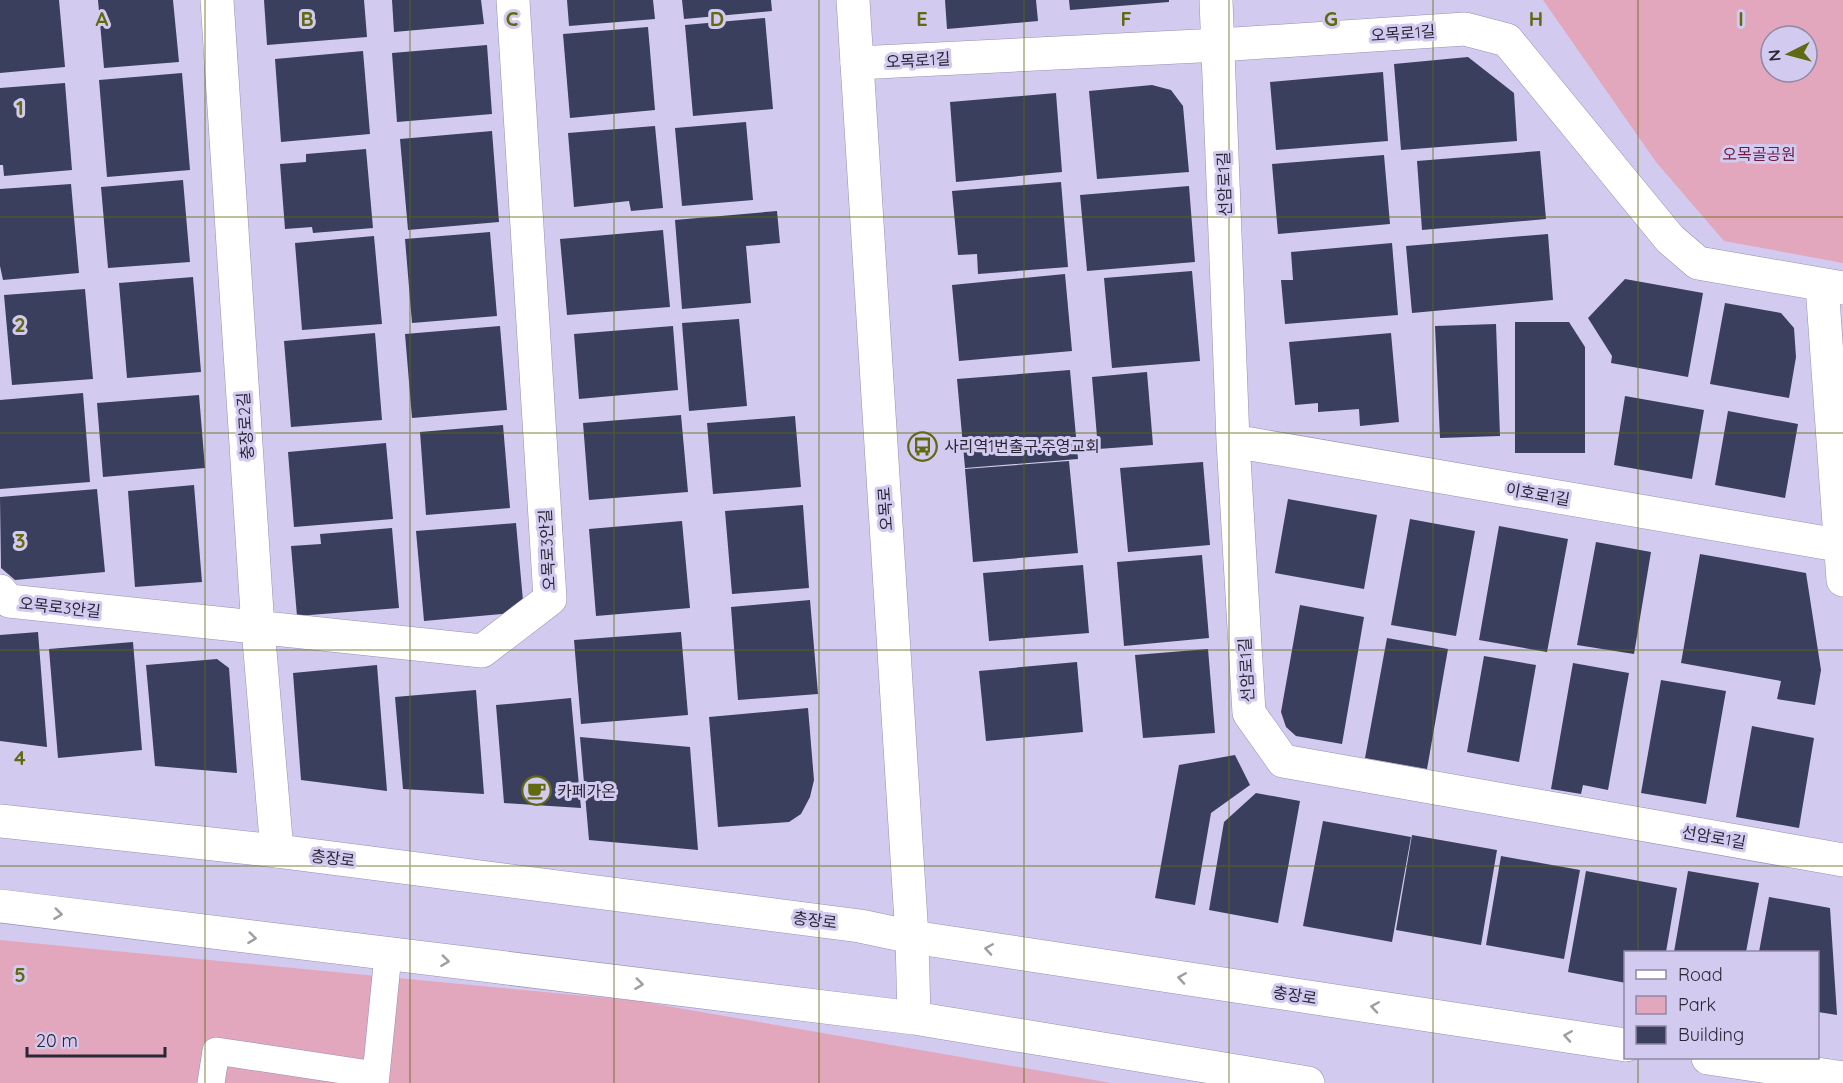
<svg xmlns="http://www.w3.org/2000/svg" width="1843" height="1083" font-family="Quicksand,'Noto Sans KR',sans-serif">
<style>
.green{fill:#e2a7bc;fill-rule:evenodd}
.building{fill:#393f5d}
.lines{fill:none;stroke-linecap:round;stroke-linejoin:round}
.service-casing{stroke:#978fb3;stroke-width:28}
.minor-casing{stroke:#978fb3;stroke-width:34}
.tertiary-casing{stroke:#978fb3;stroke-width:34}
.service{stroke:#fff;stroke-width:27}
.minor{stroke:#fff;stroke-width:33}
.tertiary{stroke:#fff;stroke-width:33}
.oneway{stroke:#9f9da4}
.grid{fill:none;stroke:#616a10;stroke-width:1.5;stroke-opacity:0.55}
.labels{text-anchor:middle;stroke-width:6;stroke-linejoin:round;paint-order:stroke}
.street-label{font-size:16px;fill:#2a2634;stroke:#d3caf0}
.park-label{font-size:16px;fill:#6e1b42;stroke:#d3caf0}
.poi-label{font-size:16px;fill:#2a2634;stroke:#d3caf0;text-anchor:start}
.grid-label{font-size:20px;text-anchor:middle;font-weight:bold;fill:#616a10;stroke:#d3caf0;stroke-width:6;stroke-linejoin:round;paint-order:stroke}
</style>
<rect width="100%" height="100%" fill="#d3caf0"/>
<path class="green" d="M1543 0H1843V263L1724 241 1656 162ZM1771 36H1807V72H1771Z
M0 940 638 1001 1111 1083H0Z"/>
<path class="building" d="M0 0H59L65 67 0 73Z
M98 0H173L179 62 104 68Z
M264 0H364L367 37 267 45Z
M392 0H481L484 24 394 32Z
M567 0H653L655 19 569 26Z
M682 0H771L772 11 684 19Z
M945 0H1036L1038 21 947 29Z
M1069 0H1169V2L1070 10Z
M765 18 773 109 693 116 685 25Z
M648 27 655 110 570 118 563 34Z
M487 45 492 114 397 122 392 53Z
M363 51 370 134 281 142 275 59Z
M1468 57 1514 93 1517 141 1401 150 1394 64Z
M1383 72 1388 141 1276 150 1270 82Z
M182 73 190 170 107 177 99 80Z
M65 83 72 170 4 176 3 165H0V88Z
M1152 85 1171 90 1183 106 1189 172 1097 179 1089 91Z
M1056 93 1062 172 956 182 950 102Z
M746 122 753 200 682 206 675 128Z
M655 126 663 208 631 211 629 201 574 207 568 133Z
M492 131 499 222 408 230 400 139Z
M366 149 373 228 313 233 312 227 285 229 280 164 306 162V154Z
M1540 151 1546 219 1422 230 1417 161Z
M1384 155 1390 224 1278 234 1272 164Z
M183 180 190 262 108 268 101 187Z
M1061 182 1068 267 978 274 977 254 958 255 952 191Z
M71 184 79 273 3 280 0 266V189Z
M1189 186 1195 262 1087 271 1080 195Z
M777 211 780 243 746 246 751 303 682 309 675 220Z
M663 230 670 307 567 315 560 239Z
M490 232 497 316 412 323 405 239Z
M1548 234 1553 300 1412 313 1406 246Z
M374 236 382 324 302 330 295 243Z
M1392 243 1398 315 1285 324 1281 280H1293L1291 252Z
M1192 271 1200 361 1112 368 1104 278Z
M1065 274 1072 351 959 361 952 285Z
M193 277 201 372 127 378 119 283Z
M1625 279 1703 293 1688 377 1611 363 1612 356 1588 318Z
M85 289 93 379 12 385 4 295Z
M1725 303 1781 313 1794 328 1796 357 1789 398 1710 384Z
M739 319 747 406 689 411 682 323Z
M1515 322H1569L1585 347V453H1515Z
M1496 324 1500 436 1440 438 1435 326Z
M500 326 507 410 412 418 405 334Z
M673 326 678 390 579 399 574 334Z
M375 333 382 420 291 427 284 341Z
M1391 333 1399 422 1360 426 1359 409 1318 412V403L1295 405 1289 342Z
M1070 370 1078 459 965 468 957 379Z
M1147 372 1153 445 1098 449 1092 377Z
M83 393 90 482 0 489V400Z
M199 395 205 468 103 477 97 403Z
M1625 396 1704 410 1692 479 1614 465Z
M1728 411 1798 424 1785 498 1715 485Z
M681 415 688 492 589 500 583 423Z
M795 416 801 487 713 494 707 423Z
M503 425 510 508 426 515 420 432Z
M386 443 393 519 294 527 288 452Z
M1069 461 1078 553 973 562 965 469Z
M1203 462 1210 545 1128 552 1120 468Z
M194 485 202 582 135 587 128 491Z
M97 489 105 572 15 580 1 568 0 497Z
M1288 499 1377 515 1364 589 1275 573Z
M803 505 809 588 732 594 725 511Z
M1410 519 1475 531 1456 636 1391 625Z
M682 521 690 608 596 616 589 529Z
M516 523 524 612 424 621 416 531Z
M1499 526 1568 539 1547 652 1479 640Z
M392 528 399 608 297 616 291 546 321 544 320 534Z
M1596 542 1651 552 1634 654 1577 645Z
M1700 554 1806 573 1821 670 1815 705 1777 699 1781 681 1681 663Z
M1202 555 1209 638 1124 646 1117 562Z
M1083 565 1089 633 989 641 983 573Z
M810 600 818 694 738 700 731 607Z
M1300 605 1364 617 1342 744 1296 736 1286 727 1281 712Z
M38 632 47 747 0 741V635Z
M681 632 688 715 581 724 574 640Z
M1387 638 1448 649 1427 769 1365 758Z
M133 642 142 750 58 758 49 649Z
M1208 649 1215 733 1143 738 1135 655Z
M1484 656 1536 665 1519 762 1467 752Z
M217 659 229 668 237 773 155 766 146 665Z
M1077 662 1083 732 986 741 979 671Z
M1573 663 1629 673 1608 790 1583 785 1581 794 1551 789Z
M377 665 387 791 301 780 293 673Z
M1661 680 1726 691 1706 804 1641 793Z
M476 690 484 794 403 789 395 697Z
M571 698 581 808 504 803 496 705Z
M808 708 814 780 810 797 801 814 789 822 718 827 709 717Z
M1752 726 1814 738 1799 828 1736 817Z
M580 737 690 747 698 850 589 840Z
M1235 755 1250 785 1211 813 1195 905 1155 898 1179 765Z
M1256 793 1300 801 1278 923 1209 910 1224 822Z
M1323 821 1411 837 1392 942 1303 926Z
M1412 835 1497 850 1481 945 1396 930Z
M1501 856 1580 870 1564 959 1486 945Z
M1586 871 1677 888 1666 952H1626V983L1568 972Z
M1688 871 1759 883 1746 952H1674Z
M1769 897 1830 908 1837 1015 1818 1012V952H1759Z"/>
<g class="lines">
<defs>
<path id="service" d="M376 1075 388 955
M211 1083 216 1051 376 1075 375 1083"/>
<path id="minor" d="M217 0 258 628 277 851
M1216 0 1233 441 1249 713 1283 761 1843 860
M857 63 1219 45 1465 29 1507 40 1670 239 1698 263 1843 288
M1822 285 1843 580
M1233 441 1843 546
M0 591 9 601 482 651 550 599 513 0"/>
<path id="tertiary" d="M853 0 912 937 914 1018
M0 821 277 851 860 926 912 937 1626 1045
M0 906 914 1018 1308 1083
M1708 1058 1843 1078"/>
</defs>
<use href="#service" class="service-casing"/>
<use href="#minor" class="minor-casing"/>
<use href="#tertiary" class="tertiary-casing"/>
<use href="#service" class="service"/>
<use href="#minor" class="minor"/>
<use href="#tertiary" class="tertiary"/>
</g>
<defs><path id="oneway-chevron" d="M-2-3.5L2.5 0L-2 3.5" fill="none" stroke-width="1.6" stroke-linecap="round" stroke-linejoin="round" transform="scale(1.5)"/></defs>
<g class="oneway">
<use href="#oneway-chevron" transform="translate(58 914) rotate(7)"/>
<use href="#oneway-chevron" transform="translate(252 938) rotate(7)"/>
<use href="#oneway-chevron" transform="translate(989 949) rotate(-171)"/>
<use href="#oneway-chevron" transform="translate(445 961) rotate(7)"/>
<use href="#oneway-chevron" transform="translate(1182 978) rotate(-171)"/>
<use href="#oneway-chevron" transform="translate(639 984) rotate(7)"/>
<use href="#oneway-chevron" transform="translate(1375 1007) rotate(-171)"/>
<use href="#oneway-chevron" transform="translate(1568 1036) rotate(-171)"/>
</g>
<path class="grid" d="M205 0V1083M410 0V1083M614 0V1083M819 0V1083M1024 0V1083M1229 0V1083M1433 0V1083M1638 0V952M0 217H1843M0 433H1843M0 650H1843M0 866H1843M1638 1058V1083"/>
<defs>
<symbol id="bus-ring" viewBox="-11 -11 22 22"><circle r="9.5" fill="#d3caf0" stroke="#616a10" stroke-width="1.5"/><path d="M-5-6H5V4H4V6H2V4H-2V6H-4V4H-5ZM-3.5-4V0h7V-4ZM-3.5 1.2v1.5H-2V1.2ZM2 1.2v1.5H3.5V1.2Z" fill="#616a10"/></symbol>
<symbol id="cafe-ring" viewBox="-11 -11 22 22"><circle r="9.5" fill="#d3caf0" stroke="#616a10" stroke-width="1.5"/><path d="M-5.5-4.5H6V0H3Q3 3.5 0 3.5H-2.5Q-5.5 3.5-5.5 0ZM3-3.2v2h1.7v-2ZM-6 4.5H4V6H-6Z" fill="#616a10"/></symbol>
</defs>
<g fill-rule="evenodd">
<use href="#bus-ring" x="906" y="430" width="33" height="33"/>
<use href="#cafe-ring" x="520" y="774" width="33" height="33"/>
</g>
<g class="labels">
<g class="street-label">
<text transform="translate(1403 33) rotate(-4)" y="6">오목로1길</text>
<text transform="translate(918 60) rotate(-3)" y="6">오목로1길</text>
<text transform="translate(1224 184) rotate(-92)" y="6">선암로1길</text>
<text transform="translate(245 426) rotate(-94)" y="6">충장로2길</text>
<text transform="translate(1538 494) rotate(10)" y="6">이호로1길</text>
<text transform="translate(885 509) rotate(-94)" y="6">오목로</text>
<text transform="translate(547 550) rotate(-93)" y="6">오목로3안길</text>
<text transform="translate(60 607) rotate(6)" y="6">오목로3안길</text>
<text transform="translate(1246 670) rotate(-93)" y="6">선암로1길</text>
<text transform="translate(1714 837) rotate(10)" y="6">선암로1길</text>
<text transform="translate(333 858) rotate(7)" y="6">충장로</text>
<text transform="translate(815 920) rotate(7)" y="6">충장로</text>
<text transform="translate(1295 995) rotate(9)" y="6">충장로</text>
</g>
<g class="park-label">
<text x="1759" y="160">오목골공원</text>
</g>
<g class="poi-label">
<text x="944" y="452">사리역1번출구.주영교회</text>
<text x="557" y="797">카페가온</text>
</g>
</g>
<g class="grid-label">
<text x="102" y="26">A</text>
<text x="307" y="26">B</text>
<text x="512" y="26">C</text>
<text x="717" y="26">D</text>
<text x="922" y="26">E</text>
<text x="1126" y="26">F</text>
<text x="1331" y="26">G</text>
<text x="1536" y="26">H</text>
<text x="1741" y="26">I</text>
<text x="20" y="115">1</text>
<text x="20" y="332">2</text>
<text x="20" y="548">3</text>
<text x="20" y="765">4</text>
<text x="20" y="982">5</text>
</g>
<rect x="1624" y="951" width="195" height="108" fill="#d3caf0" stroke="#8f88a5" stroke-width="1.5"/>
<rect x="1636" y="970" width="30" height="9" fill="#ffffff" stroke="#8f88a5" stroke-width="1.5"/>
<text x="1678" y="981" font-size="18" fill="#2a2634">Road</text>
<rect x="1636" y="996" width="30" height="18" fill="#e2a7bc" stroke="#8f88a5" stroke-width="1.5"/>
<text x="1678" y="1011" font-size="18" fill="#2a2634">Park</text>
<rect x="1636" y="1026" width="30" height="18" fill="#393f5d" stroke="#8f88a5" stroke-width="1.5"/>
<text x="1678" y="1041" font-size="18" fill="#2a2634">Building</text>
<g transform="translate(1789 54) rotate(264)"><circle r="28" fill="#d3caf0" stroke="#8f88a5" stroke-width="1.5"/>
<path d="M0-4.5L10 22L0 15L-10 22Z" fill="#616a10"/>
<text y="-9" font-size="16" font-weight="bold" text-anchor="middle" fill="#2a2634">N</text>
</g>
<path d="M27 1047v9h138v-9" fill="none" stroke="#2a2634" stroke-width="3"/>
<text x="36" y="1047" font-size="18" fill="#2a2634" stroke="#d3caf0" stroke-width="4.5" paint-order="stroke">20 m</text>
</svg>
